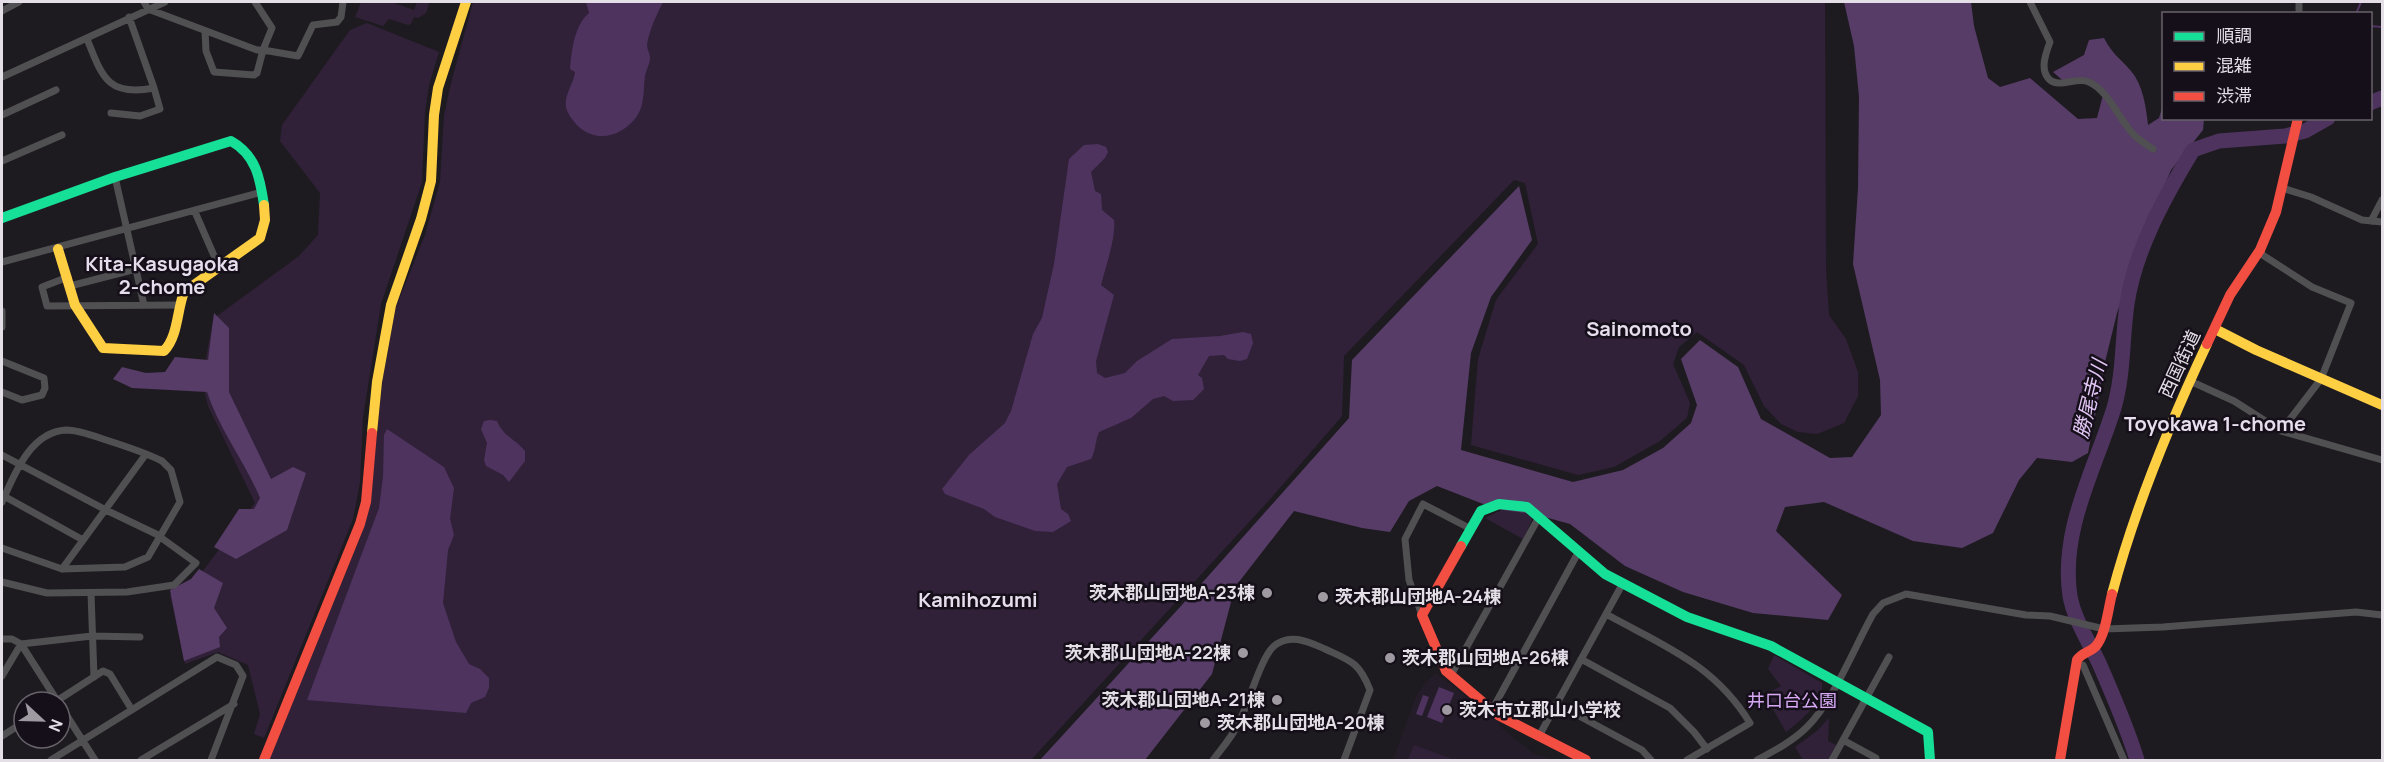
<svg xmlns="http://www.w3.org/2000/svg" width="2384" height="762" font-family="Manrope,'Noto Sans JP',sans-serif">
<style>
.built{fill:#251c2a}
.green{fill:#302139}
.forest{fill:#563c67}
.water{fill:#4e335f}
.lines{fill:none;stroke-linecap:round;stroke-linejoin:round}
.stream{stroke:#4e335f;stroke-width:2}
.river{stroke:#4e335f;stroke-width:15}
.street{stroke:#504f51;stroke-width:7}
.fast{stroke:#16e098;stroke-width:10}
.slow{stroke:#ffcf43;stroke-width:10}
.jam{stroke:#f24e42;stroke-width:10}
.poi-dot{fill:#9f9aa1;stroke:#150f19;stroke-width:2}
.labels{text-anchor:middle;stroke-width:5;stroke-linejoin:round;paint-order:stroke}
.street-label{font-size:18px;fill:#e4dfe7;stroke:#150f19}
.poi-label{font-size:18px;font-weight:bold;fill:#e4dfe7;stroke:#150f19;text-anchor:start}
.park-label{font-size:18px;fill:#d7a9f5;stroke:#150f19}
.neighbourhood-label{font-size:20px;font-weight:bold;fill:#e7deed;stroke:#150f19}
.water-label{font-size:20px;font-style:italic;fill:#e2c6f5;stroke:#150f19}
</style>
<rect width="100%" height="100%" fill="#1e1b20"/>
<path class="built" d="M1436 673 1500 723 1499 726 1534 754 1555 760H1393L1416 697 1424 684Z"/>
<path class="green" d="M361 2H391L414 10 417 2H427L429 4 426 13 418 18 414 17 411 24 408 25 389 19 383 26 355 17Z
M473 2H1825L1826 270 1829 315 1846 339 1858 372V396L1844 423 1817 434 1798 432 1781 424 1764 406 1744 365 1697 332 1679 347 1673 364 1690 403 1687 418 1660 441 1614 467 1578 475 1471 445 1478 359 1496 300 1538 244 1525 183 1514 180 1344 356 1342 416 1272 497 1031 760H269L362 533 370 507 382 383 396 307 425 235 440 182 444 116 450 87Z
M367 23 439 52 429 85 425 112 422 182 381 304 363 417 360 482 353 519 264 738 254 734 260 714 248 665 218 652 185 664 170 595 195 581 255 503 208 406 202 381 213 319 299 256 318 235 320 193 280 141 282 125 350 30Z
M1506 508 1530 513 1532 520 1523 539 1485 518Z
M1774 655 1822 683C1825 701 1799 722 1786 732L1765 695 1781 686 1768 669Z
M1829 718 1828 741 1836 745 1828 760H1803L1795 747 1817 731Z
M1414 745 1455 760H1408Z"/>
<path class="forest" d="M1844 2H1971L1974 26 1988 78 2000 87 2030 78 2078 119 2097 118 2104 91C2092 78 2084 77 2068 85L2053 72 2084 55 2089 40 2104 38C2112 54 2120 58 2131 71 2143 85 2146 107 2148 125L2159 118 2163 105 2164 118 2204 119 2203 130 2171 170 2142 239 2117 313 2106 358 2088 453 2072 462 2037 458 2019 480 1993 533 1962 548 1913 541 1824 502 1785 507 1776 531 1842 595 1828 620 1753 613 1683 592 1625 566 1570 524 1534 514 1496 509 1437 486 1409 501 1390 532 1362 528 1294 511 1235 587 1212 674 1145 760H1040L1202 583 1349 418 1352 360 1519 186 1532 240 1491 297 1471 353 1461 450 1573 482 1623 470 1663 448 1691 423 1697 405 1681 359 1700 340 1738 367 1761 419 1830 458 1852 457 1881 415 1880 380 1853 264 1858 188 1859 97 1854 46Z
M214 313 229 328V392L271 479 293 467 306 473 287 530 236 559 214 547 239 509H254L260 498C245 462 219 429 207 392L132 388 113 379 122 367 146 373 165 372 175 357 208 360Z
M199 569 223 583 214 608 227 628 219 637 220 647 184 661 170 590 191 579Z"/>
<path class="water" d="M586 2H663C657 14 649 30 647 45 647 49 650 54 650 58 650 64 646 70 645 76 643 90 645 104 637 116 623 136 597 144 578 126 573 121 567 113 566 107 564 95 574 83 575 72L570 69C572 50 574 26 589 13Z
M1098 144 1106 147 1108 152 1105 158 1091 172 1095 191 1101 194 1102 210 1114 220C1116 238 1106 265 1101 285L1114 295 1096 361 1097 373 1105 378 1125 373 1137 361 1172 339 1220 336 1243 332 1251 334 1253 343 1247 359 1240 361 1228 359 1224 355 1209 356 1198 375 1202 378 1204 389 1193 400 1173 401 1164 396 1153 399 1131 418 1099 432C1095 441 1096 450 1091 459L1067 467 1057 484 1061 509 1068 514 1071 521 1053 532 1035 531 995 517 984 509 945 494 942 489 969 455 1005 423 1011 411 1033 334 1042 318 1054 264 1069 159 1084 145Z
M490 420 497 421C503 436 515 439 525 451V461L509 482 503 475 486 466 484 460 487 443 481 429 484 421Z
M387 429 444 467 454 488 450 519 454 535 448 550 443 603 456 642 469 664 480 669 489 678V688L485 697 471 703 466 713 307 700 379 508 383 477 384 435Z
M1439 687 1454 693 1442 723 1427 717Z
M1423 695 1429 697 1422 716 1416 714Z"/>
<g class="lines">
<path class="stream" d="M2356 14 2361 2
M2370 26 2382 27
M2326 120V118"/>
<path class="river" d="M2370 103 2382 98
M2137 760C2127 727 2113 695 2099 663 2089 642 2074 619 2070 596 2060 530 2095 469 2114 408 2124 373 2122 339 2127 304 2135 250 2165 196 2193 150L2219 141 2285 136 2305 131 2328 118"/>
<path class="street" d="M144 2 148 9 257 50H263L272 28 255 2
M2030 2 2050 42C2046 53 2040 68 2048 78 2058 90 2076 76 2089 82 2108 90 2120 121 2134 135 2140 141 2147 145 2153 149
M2 11 19 2
M2299 14V2
M205 31 206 51 214 72 254 75 257 73 263 50 298 56 313 25 337 22 341 17 343 2
M87 39C102 76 107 97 154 88L129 17
M2 77 165 2
M111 113 140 116 160 109 154 88
M2 115 56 90
M2 161 62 135
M115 177 144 305
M2282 188 2311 197 2362 220 2382 222
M195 212 219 267
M2371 221 2382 200
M2258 252 2312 287 2351 303 2321 379 2281 431
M2 262 262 192
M68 277 42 287 47 306 179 305
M70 286 136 269
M2 311V327
M2 361 44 378 45 388 42 395 22 400 2 392
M2190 381 2234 401 2281 431 2382 460
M2 455 106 510 156 534 196 563 174 585 127 592 47 593 2 582
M2 495 83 540
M2 502C14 475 30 432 66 430 79 430 94 436 106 440 125 446 144 452 162 461L171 470 180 502 148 557 125 567 62 569 2 548
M62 569 146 454
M91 593 94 677
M1606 614C1664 646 1714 664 1750 723L1687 760
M1422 615 1409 580 1405 539 1423 504 1471 529
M2 639H12L21 644 58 702
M1581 659 1670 708 1694 732 1707 749
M2076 664 2083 665 2124 760
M1451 675 1539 517
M2 676 21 644 92 636 140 637
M55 702 103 671 110 674 132 710
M1557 704 1642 750 1651 760
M60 705 95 760
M1492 710 1579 551
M2 736 24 722
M1539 736 1623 583
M1843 740 1876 758V760
M51 760 217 657 236 665 243 676 211 760
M141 760 234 704
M1213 760C1222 748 1233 736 1239 722 1248 705 1261 658 1273 647 1289 632 1309 642 1325 649 1351 661 1359 662 1370 690L1344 760
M1757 760C1774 751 1793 741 1807 727 1834 700 1854 648 1873 614L1883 603 1906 594 2026 615 2050 616 2104 629 2163 627 2356 612 2382 615
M1832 760 1889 657"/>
<path class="fast" d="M2 218 115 177 231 141C256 155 260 178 264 205
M1461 546 1481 511 1499 504 1527 507 1605 574 1687 617 1771 646 1928 732 1930 760"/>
<path class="slow" d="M58 249 75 305 103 348 164 351C178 337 177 310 184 292L260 238 265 220 264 205
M2215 329 2256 350 2382 405
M372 433 377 382 391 305 421 219 431 181 434 115 438 88 466 2
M2112 594C2135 507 2169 425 2207 344"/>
<path class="jam" d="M2207 344 2230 295 2260 250 2276 212 2298 118
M1461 546 1422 615 1446 671 1498 715 1586 760
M264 760 360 524 366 502 372 433
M2060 760 2077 660C2082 652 2091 652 2096 646 2106 634 2108 609 2112 594"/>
</g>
<g class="poi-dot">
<circle cx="1267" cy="593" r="6"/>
<circle cx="1323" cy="597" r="6"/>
<circle cx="1243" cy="653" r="6"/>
<circle cx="1390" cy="658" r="6"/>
<circle cx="1277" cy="700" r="6"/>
<circle cx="1447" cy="710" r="6"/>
<circle cx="1205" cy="723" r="6"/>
</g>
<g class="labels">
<g class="street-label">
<text transform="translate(2180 364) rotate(-65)" y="6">西国街道</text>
</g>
<g class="poi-label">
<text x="1255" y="599" text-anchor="end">茨木郡山団地A-23棟</text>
<text x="1335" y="603">茨木郡山団地A-24棟</text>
<text x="1231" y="659" text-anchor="end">茨木郡山団地A-22棟</text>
<text x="1402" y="664">茨木郡山団地A-26棟</text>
<text x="1265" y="706" text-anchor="end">茨木郡山団地A-21棟</text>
<text x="1459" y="716">茨木市立郡山小学校</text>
<text x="1217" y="729">茨木郡山団地A-20棟</text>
</g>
<g class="park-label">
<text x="1792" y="707">井口台公園</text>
</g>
<g class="neighbourhood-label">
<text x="162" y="271">Kita-Kasugaoka<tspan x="162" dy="23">2-chome</tspan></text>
<text x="1639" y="336">Sainomoto</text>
<text x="2215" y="431">Toyokawa 1-chome</text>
<text x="978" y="607">Kamihozumi</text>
</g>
<g class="water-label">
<text transform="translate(2090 399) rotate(-76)" y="7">勝尾寺川</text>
</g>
</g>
<rect width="2384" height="762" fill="none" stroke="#e4dfe7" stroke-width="6"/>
<rect x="2162" y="12" width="210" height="108" fill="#150f19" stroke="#68626b" stroke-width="1.5"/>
<rect x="2174" y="32" width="30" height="9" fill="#16e098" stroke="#68626b" stroke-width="1.5"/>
<text x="2216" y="42" font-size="18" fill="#e4dfe7">順調</text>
<rect x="2174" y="62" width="30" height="9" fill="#ffcf43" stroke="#68626b" stroke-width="1.5"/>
<text x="2216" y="72" font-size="18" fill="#e4dfe7">混雑</text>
<rect x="2174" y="92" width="30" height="9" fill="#f24e42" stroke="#68626b" stroke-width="1.5"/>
<text x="2216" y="102" font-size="18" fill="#e4dfe7">渋滞</text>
<g transform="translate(42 720) rotate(112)"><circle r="28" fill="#150f19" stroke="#68626b" stroke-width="1.5"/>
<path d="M0-4.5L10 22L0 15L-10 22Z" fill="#9f9aa1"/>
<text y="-9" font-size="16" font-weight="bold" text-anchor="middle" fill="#e4dfe7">N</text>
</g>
</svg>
